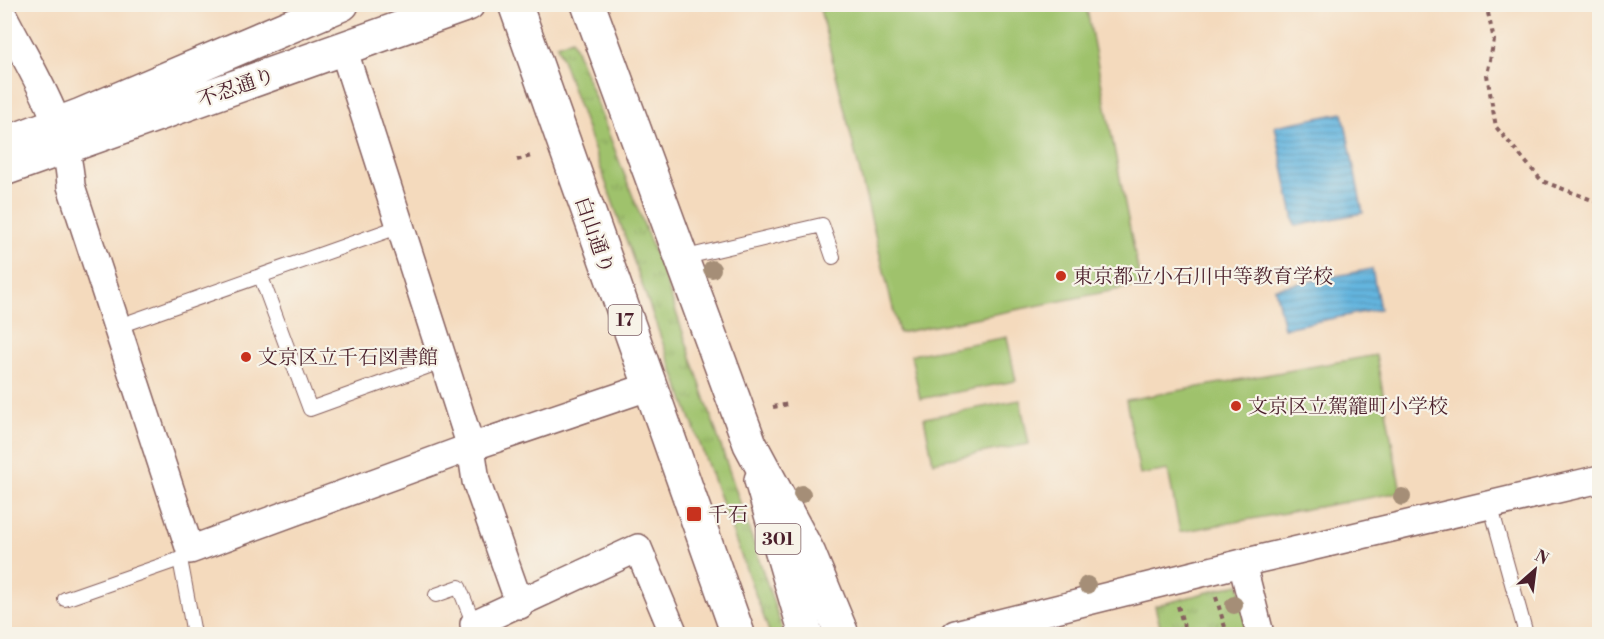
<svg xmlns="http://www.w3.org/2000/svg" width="1604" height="639" font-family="'Libre Bodoni','Noto Serif JP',serif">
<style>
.grass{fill:url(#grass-tufts);stroke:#74704c;stroke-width:1.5}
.pitch{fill:#9fc26c;stroke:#74704c;stroke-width:1.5}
.water{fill:url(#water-rules);stroke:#576a85;stroke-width:1.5}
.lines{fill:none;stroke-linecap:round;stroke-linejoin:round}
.service-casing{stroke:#86605e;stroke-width:16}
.minor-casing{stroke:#86605e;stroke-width:30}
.secondary-casing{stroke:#86605e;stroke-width:36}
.primary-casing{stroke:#86605e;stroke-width:36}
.trunk-casing{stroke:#86605e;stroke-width:36}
.path{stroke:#86605e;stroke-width:4;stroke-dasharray:4.5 4.5;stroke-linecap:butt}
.service{stroke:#fff;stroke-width:14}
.minor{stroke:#fff;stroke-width:27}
.secondary{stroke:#fff;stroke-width:33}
.primary{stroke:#fff;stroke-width:33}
.trunk{stroke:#fff;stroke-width:33}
.tree{fill:#a58e77}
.poi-dot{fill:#c8321e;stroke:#f7f3e8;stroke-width:2}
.labels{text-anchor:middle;stroke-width:4.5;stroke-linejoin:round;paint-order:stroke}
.shield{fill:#f7f3e8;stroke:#7e5f64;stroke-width:1.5}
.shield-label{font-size:18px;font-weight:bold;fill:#4a1f2b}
.street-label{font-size:20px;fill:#4a1f2b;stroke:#f7f3e8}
.poi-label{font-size:20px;fill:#4a1f2b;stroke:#f7f3e8;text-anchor:start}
</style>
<defs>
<pattern id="grass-tufts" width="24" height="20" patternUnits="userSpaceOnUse" patternTransform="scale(1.5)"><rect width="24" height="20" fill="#9fc26c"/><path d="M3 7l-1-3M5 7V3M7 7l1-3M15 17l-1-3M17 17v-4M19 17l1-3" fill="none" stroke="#8aa65e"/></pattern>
<pattern id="water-rules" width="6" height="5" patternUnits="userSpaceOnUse" patternTransform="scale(1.5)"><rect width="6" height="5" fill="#64b5df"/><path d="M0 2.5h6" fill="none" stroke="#5493b5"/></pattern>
</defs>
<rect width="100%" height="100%" fill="#f7f3e8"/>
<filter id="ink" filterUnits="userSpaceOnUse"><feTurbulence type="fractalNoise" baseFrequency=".0167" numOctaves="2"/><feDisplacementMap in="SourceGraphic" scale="12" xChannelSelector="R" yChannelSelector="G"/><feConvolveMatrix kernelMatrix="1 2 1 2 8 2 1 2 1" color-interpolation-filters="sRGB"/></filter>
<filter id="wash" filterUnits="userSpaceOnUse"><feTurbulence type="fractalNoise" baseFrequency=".008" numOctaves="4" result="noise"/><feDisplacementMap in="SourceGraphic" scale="24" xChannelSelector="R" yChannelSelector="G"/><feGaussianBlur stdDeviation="1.35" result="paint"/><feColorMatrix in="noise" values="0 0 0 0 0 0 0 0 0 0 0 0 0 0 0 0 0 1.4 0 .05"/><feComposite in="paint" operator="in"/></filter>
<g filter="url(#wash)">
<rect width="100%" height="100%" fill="#f4dabd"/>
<path class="grass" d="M572 39 666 282 784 634H770L662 341 557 45Z
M1239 584 1252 634H1162L1155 606Z"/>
<path class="pitch" d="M819 5H1086L1141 285 899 333Z
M1007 337 1016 381 920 399 911 355Z
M1376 355 1401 492 1180 532 1168 470 1140 475 1126 400Z
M1020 400 1029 444 933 462 924 418Z"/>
<path class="water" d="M1343 113 1363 213 1295 226 1275 126Z
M1372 269 1380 309 1284 328 1275 288Z"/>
</g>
<g filter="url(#ink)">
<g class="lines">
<defs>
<path id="service" d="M682 258 822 225 833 257
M261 277 310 409 443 361
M116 327 401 226
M1490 504 1526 634
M180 559 194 634
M436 595 459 587 474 624
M65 599 180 559 190 550"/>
<path id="minor" d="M4 17C31 70 68 125 71 186L190 550 471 447 648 387
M344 51 471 447 476 481 520 605
M1242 563 1260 634
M478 634 474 624 638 548 674 634
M955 634 1242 563 1600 479"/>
<path id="secondary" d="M4 144 81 115 342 4
M4 169 468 4"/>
<path id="primary" d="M761 480 806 634"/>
<path id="trunk" d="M515 4 738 634
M588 4 750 444 809 554 842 634"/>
</defs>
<use href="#service" class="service-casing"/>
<use href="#minor" class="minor-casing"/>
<use href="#secondary" class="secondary-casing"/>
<use href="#primary" class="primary-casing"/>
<use href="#trunk" class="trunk-casing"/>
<path class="path" d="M1486 4 1494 40 1487 75 1496 127 1542 181 1600 203
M517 160 531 156
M773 407 789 404
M1216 597 1227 634
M1178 606 1186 634"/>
<use href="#service" class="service"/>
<use href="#minor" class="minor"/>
<use href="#secondary" class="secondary"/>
<use href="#primary" class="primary"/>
<use href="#trunk" class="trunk"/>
</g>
<g class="tree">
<circle cx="712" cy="269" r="9"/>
<circle cx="802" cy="494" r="9"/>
<circle cx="1402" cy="497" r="9"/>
<circle cx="1087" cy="585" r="9"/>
<circle cx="1234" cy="605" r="9"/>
</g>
</g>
<g class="poi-dot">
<circle cx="1061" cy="276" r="6"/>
<circle cx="246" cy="357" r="6"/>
<circle cx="1236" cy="406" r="6"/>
<rect x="686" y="506" width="16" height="16" rx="3"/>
</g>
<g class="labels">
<g class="shield">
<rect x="608.5" y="305" width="33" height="30" rx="4.5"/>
<rect x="755.5" y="524" width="45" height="30" rx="4.5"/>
</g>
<g class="shield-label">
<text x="625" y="326">17</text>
<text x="778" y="545">301</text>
</g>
<g class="street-label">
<text transform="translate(236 87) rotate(-19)" y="7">不忍通り</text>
<text transform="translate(595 235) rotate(71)" y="7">白山通り</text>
</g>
<g class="poi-label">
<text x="1073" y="283">東京都立小石川中等教育学校</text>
<text x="258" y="364">文京区立千石図書館</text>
<text x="1248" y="413">文京区立駕籠町小学校</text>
<text x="708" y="521">千石</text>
</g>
</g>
<rect width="1604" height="639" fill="none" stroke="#f7f3e8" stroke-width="24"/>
<g transform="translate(1535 570) rotate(28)" stroke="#f7f3e8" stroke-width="4.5" paint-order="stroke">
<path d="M0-4.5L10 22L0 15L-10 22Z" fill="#4a1f2b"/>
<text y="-9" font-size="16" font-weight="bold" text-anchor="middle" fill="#4a1f2b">N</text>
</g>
</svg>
